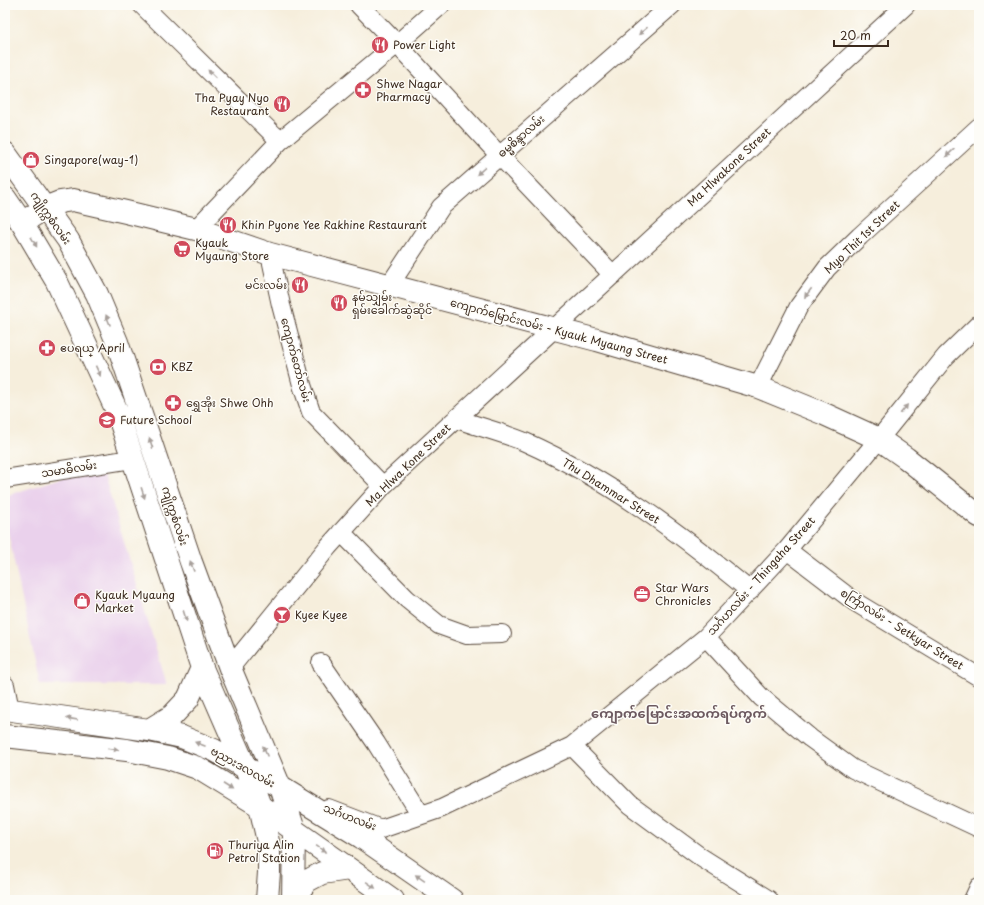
<svg xmlns="http://www.w3.org/2000/svg" width="984" height="905" font-family="'Playpen Sans','Noto Sans Myanmar',sans-serif">
<style>
.built{fill:#ead1ec}
.lines{fill:none;stroke-linecap:round;stroke-linejoin:round}
.minor-casing{stroke:#57473a;stroke-width:20}
.tertiary-casing{stroke:#57473a;stroke-width:24}
.primary-casing{stroke:#57473a;stroke-width:24}
.minor{stroke:#fff;stroke-width:18}
.tertiary{stroke:#fff;stroke-width:22}
.primary{stroke:#fff;stroke-width:22}
.oneway{fill:#a79f9a}
.labels{text-anchor:middle;stroke-width:3;stroke-linejoin:round;paint-order:stroke}
.poi-label{font-size:11px;fill:#3b2a1e;stroke:#fdfcf7;text-anchor:start}
.street-label{font-size:11px;fill:#3b2a1e;stroke:#fdfcf7}
.quarter-label{font-size:13px;font-weight:bold;fill:#6d5a60;stroke:#fdfcf7}
</style>
<rect width="100%" height="100%" fill="#fdfcf7"/>
<filter id="ink" filterUnits="userSpaceOnUse"><feTurbulence type="fractalNoise" baseFrequency=".025" numOctaves="2"/><feDisplacementMap in="SourceGraphic" scale="8" xChannelSelector="R" yChannelSelector="G"/><feConvolveMatrix kernelMatrix="1 2 1 2 8 2 1 2 1" color-interpolation-filters="sRGB"/></filter>
<filter id="wash" filterUnits="userSpaceOnUse"><feTurbulence type="fractalNoise" baseFrequency=".012" numOctaves="4" result="noise"/><feDisplacementMap in="SourceGraphic" scale="16" xChannelSelector="R" yChannelSelector="G"/><feGaussianBlur stdDeviation="0.9" result="paint"/><feColorMatrix in="noise" values="0 0 0 0 0 0 0 0 0 0 0 0 0 0 0 0 0 1.4 0 .05"/><feComposite in="paint" operator="in"/></filter>
<g filter="url(#wash)">
<rect width="100%" height="100%" fill="#f6eedc"/>
<path class="built" d="M101 465 167 685H40L5 518V496Z"/>
</g>
<g filter="url(#ink)">
<g class="lines">
<defs>
<path id="minor" d="M142 5 280 141
M359 5 397 44 499 155 613 275
M196 229 280 141 397 44 441 5
M270 254 281 305 302 385 311 412 383 486
M389 286 441 207 672 5
M758 387 799 306 827 268 860 236 979 127
M457 419C479 427 504 433 525 442 608 479 681 534 750 591
M5 479 132 459
M341 532 407 599 439 625 467 635 502 634
M787 550 855 602 979 677
M706 637 761 697 810 738 853 769 979 828
M321 663 376 743 421 815
M230 668 328 547 383 486 906 5
M5 685 10 710
M572 746 630 805 702 858 769 900
M329 809 381 829 442 808 572 746 706 637 787 550 879 439 946 356 979 324
M973 900 979 887"/>
<path id="tertiary" d="M22 223 45 208 60 202 73 200 126 212 196 229 270 254 597 340 758 387 822 413 879 439 906 458 979 516"/>
<path id="primary" d="M5 153 68 240 97 294 117 342 191 562 230 668 280 787 294 830 293 900
M5 198 22 223 57 282 117 411 202 668 246 769 260 806 269 846V872L267 900
M5 709 149 730 182 737 214 750 280 787 361 837 452 900
M149 730 172 716 188 699 202 668
M5 736 127 750 168 758 198 768 260 806 393 900
M293 898 307 881 322 873 349 869"/>
</defs>
<use href="#minor" class="minor-casing"/>
<use href="#tertiary" class="tertiary-casing"/>
<use href="#primary" class="primary-casing"/>
<use href="#minor" class="minor"/>
<use href="#tertiary" class="tertiary"/>
<use href="#primary" class="primary"/>
</g>
<defs><path id="oneway-solid" d="M-6-.8H1V-3.2L6.5 0L1 3.2V.8H-6Z"/></defs>
<g class="oneway">
<use href="#oneway-solid" transform="translate(643 31) rotate(139)"/>
<use href="#oneway-solid" transform="translate(212 74) rotate(-135)"/>
<use href="#oneway-solid" transform="translate(950 153) rotate(137)"/>
<use href="#oneway-solid" transform="translate(481 171) rotate(138)"/>
<use href="#oneway-solid" transform="translate(34 242) rotate(60)"/>
<use href="#oneway-solid" transform="translate(808 293) rotate(127)"/>
<use href="#oneway-solid" transform="translate(108 320) rotate(-112)"/>
<use href="#oneway-solid" transform="translate(98 371) rotate(65)"/>
<use href="#oneway-solid" transform="translate(904 409) rotate(-51)"/>
<use href="#oneway-solid" transform="translate(151 443) rotate(-108)"/>
<use href="#oneway-solid" transform="translate(143 493) rotate(72)"/>
<use href="#oneway-solid" transform="translate(192 566) rotate(-110)"/>
<use href="#oneway-solid" transform="translate(185 616) rotate(72)"/>
<use href="#oneway-solid" transform="translate(72 719) rotate(-171)"/>
<use href="#oneway-solid" transform="translate(200 744) rotate(-159)"/>
<use href="#oneway-solid" transform="translate(113 749) rotate(6)"/>
<use href="#oneway-solid" transform="translate(265 751) rotate(-113)"/>
<use href="#oneway-solid" transform="translate(228 787) rotate(33)"/>
<use href="#oneway-solid" transform="translate(321 849) rotate(35)"/>
<use href="#oneway-solid" transform="translate(420 878) rotate(-145)"/>
<use href="#oneway-solid" transform="translate(371 885) rotate(35)"/>
</g>
</g>
<defs>
<symbol id="restaurant-disc" viewBox="-11 -11 22 22"><circle r="9.5" fill="#d1495b" stroke="#fdfcf7"/><path d="M-5-6h1v4h1v-4h1v4h1v-4h1v5L-1.5 .5V6h-2V.5L-5-1ZM5-6V6H3V1.5H1.5Q1.5-4 5-6Z" fill="#fff"/></symbol>
<symbol id="pharmacy-disc" viewBox="-11 -11 22 22"><circle r="9.5" fill="#d1495b" stroke="#fdfcf7"/><path d="M-2-6h4v4h4v4h-4v4h-4v-4h-4v-4h4Z" fill="#fff"/></symbol>
<symbol id="shop-disc" viewBox="-11 -11 22 22"><circle r="9.5" fill="#d1495b" stroke="#fdfcf7"/><path d="M-5-2.5h2.3a2.7 3.5 0 0 1 5.4 0H5L5.5 6h-11ZM-1.5-2.5h3a1.5 2.3 0 0 0-3 0Z" fill="#fff"/></symbol>
<symbol id="supermarket-disc" viewBox="-11 -11 22 22"><circle r="9.5" fill="#d1495b" stroke="#fdfcf7"/><path d="M-6-5.5h2.5l.6 2H6L4.5 2H-2.5L-4.4-4H-6ZM-1.5 3.2a1.3 1.3 0 1 0 .1 0ZM3 3.2a1.3 1.3 0 1 0 .1 0Z" fill="#fff"/></symbol>
<symbol id="bank-disc" viewBox="-11 -11 22 22"><circle r="9.5" fill="#d1495b" stroke="#fdfcf7"/><path d="M-6-4H6V4H-6ZM0-2.3a2.3 2.3 0 1 0 0 4.6a2.3 2.3 0 1 0 0-4.6Z" fill="#fff"/></symbol>
<symbol id="school-disc" viewBox="-11 -11 22 22"><circle r="9.5" fill="#d1495b" stroke="#fdfcf7"/><path d="M0-5L7-2L0 1L-7-2ZM-4 1L0 2.5L4 1V4Q0 6-4 4Z" fill="#fff"/></symbol>
<symbol id="office-disc" viewBox="-11 -11 22 22"><circle r="9.5" fill="#d1495b" stroke="#fdfcf7"/><path d="M-6-3h4V-5.5h4V-3h4V5H-6ZM-1-4.5V-3h2v-1.5ZM-6 0V1H6V0Z" fill="#fff"/></symbol>
<symbol id="bar-disc" viewBox="-11 -11 22 22"><circle r="9.5" fill="#d1495b" stroke="#fdfcf7"/><path d="M-6-5H6L.8 .8V4.5H3.5V6h-7V4.5H-.8V.8Z" fill="#fff"/></symbol>
<symbol id="fuel-disc" viewBox="-11 -11 22 22"><circle r="9.5" fill="#d1495b" stroke="#fdfcf7"/><path d="M-5.5-6h7V0h2V4h1.3V-2.5L3-4.5l.8-.8L6-3V5H2.5V1h-1V6h-7ZM-4.2-4.7v3.2H.2V-4.7Z" fill="#fff"/></symbol>
</defs>
<g fill-rule="evenodd">
<use href="#restaurant-disc" x="370" y="35" width="20" height="20"/>
<use href="#pharmacy-disc" x="353" y="80" width="20" height="20"/>
<use href="#restaurant-disc" x="272" y="94" width="20" height="20"/>
<use href="#shop-disc" x="21" y="150" width="20" height="20"/>
<use href="#restaurant-disc" x="218" y="215" width="20" height="20"/>
<use href="#supermarket-disc" x="172" y="239" width="20" height="20"/>
<use href="#restaurant-disc" x="290" y="275" width="20" height="20"/>
<use href="#restaurant-disc" x="329" y="293" width="20" height="20"/>
<use href="#pharmacy-disc" x="37" y="338" width="20" height="20"/>
<use href="#bank-disc" x="148" y="357" width="20" height="20"/>
<use href="#pharmacy-disc" x="163" y="393" width="20" height="20"/>
<use href="#school-disc" x="97" y="410" width="20" height="20"/>
<use href="#office-disc" x="632" y="584" width="20" height="20"/>
<use href="#shop-disc" x="72" y="591" width="20" height="20"/>
<use href="#bar-disc" x="272" y="605" width="20" height="20"/>
<use href="#fuel-disc" x="205" y="841" width="20" height="20"/>
</g>
<g class="labels">
<g class="poi-label">
<text x="393" y="49">Power Light</text>
<text x="376" y="88">Shwe Nagar<tspan x="376" dy="13">Pharmacy</tspan></text>
<text x="269" y="102" text-anchor="end">Tha Pyay Nyo<tspan x="269" dy="13">Restaurant</tspan></text>
<text x="44" y="164">Singapore(way-1)</text>
<text x="241" y="229">Khin Pyone Yee Rakhine Restaurant</text>
<text x="195" y="247">Kyauk<tspan x="195" dy="13">Myaung Store</tspan></text>
<text x="287" y="289" text-anchor="end">မင်းလမ်း</text>
<text x="352" y="301">နမ့်သျှမ်း<tspan x="352" dy="13">ရှမ်းခေါက်ဆွဲဆိုင်</tspan></text>
<text x="60" y="352">ဧပရယ္ April</text>
<text x="171" y="371">KBZ</text>
<text x="186" y="407">ရွှေအိုး Shwe Ohh</text>
<text x="120" y="424">Future School</text>
<text x="655" y="592">Star Wars<tspan x="655" dy="13">Chronicles</tspan></text>
<text x="95" y="599">Kyauk Myaung<tspan x="95" dy="13">Market</tspan></text>
<text x="295" y="619">Kyee Kyee</text>
<text x="228" y="849">Thuriya Alin<tspan x="228" dy="13">Petrol Station</tspan></text>
</g>
<g class="street-label">
<text transform="translate(521 136) rotate(-41)" y="4">ဓမ္မစိန္ဒာလမ်း</text>
<text transform="translate(729 167) rotate(-43)" y="4">Ma Hlwakone Street</text>
<text transform="translate(51 218) rotate(55)" y="4">ကျိုက္ကစံလမ်း</text>
<text transform="translate(862 237) rotate(-44)" y="4">Myo Thit 1st Street</text>
<text transform="translate(559 331) rotate(15)" y="4">ကျောက်မြောင်းလမ်း - Kyauk Myaung Street</text>
<text transform="translate(296 360) rotate(75)" y="4">ကျောက်တော်လမ်း</text>
<text transform="translate(408 465) rotate(-44)" y="4">Ma Hlwa Kone Street</text>
<text transform="translate(69 469) rotate(-9)" y="4">သမာဓိလမ်း</text>
<text transform="translate(611 491) rotate(32)" y="4">Thu Dhammar Street</text>
<text transform="translate(175 516) rotate(72)" y="4">ကျိုက္ကစံလမ်း</text>
<text transform="translate(761 576) rotate(-48)" y="4">သင်္ဂဟလမ်း - Thingaha Street</text>
<text transform="translate(902 629) rotate(32)" y="4">စင်္ကြာလမ်း - Setkyar Street</text>
<text transform="translate(243 767) rotate(29)" y="4">ဗညားဒလလမ်း</text>
<text transform="translate(350 817) rotate(21)" y="4">သင်္ဂဟလမ်း</text>
</g>
<g class="quarter-label">
<text x="679" y="718">ကျောက်မြောင်းအထက်ရပ်ကွက်</text>
</g>
</g>
<rect width="984" height="905" fill="none" stroke="#fdfcf7" stroke-width="20"/>
<path d="M834 40v6h54v-6" fill="none" stroke="#3b2a1e" stroke-width="2"/>
<text x="840" y="40" font-size="12" fill="#3b2a1e" stroke="#fdfcf7" stroke-width="3" paint-order="stroke">20 m</text>
</svg>
